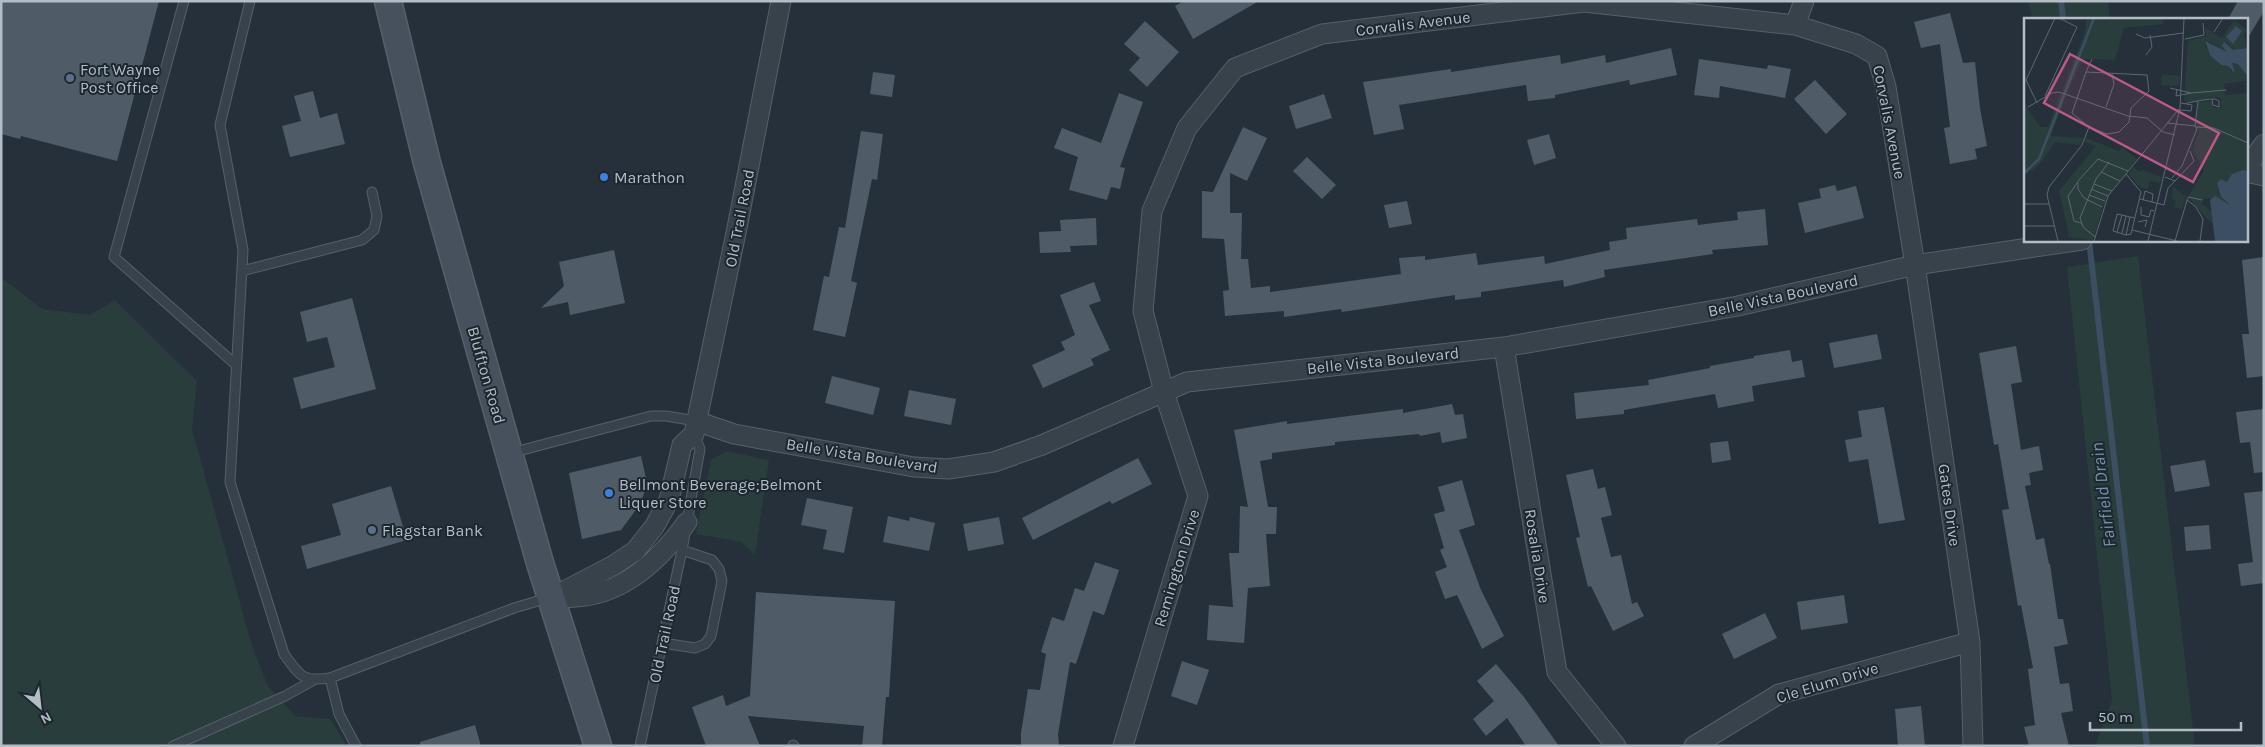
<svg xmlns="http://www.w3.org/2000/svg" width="2265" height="747" font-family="Karla,sans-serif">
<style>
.green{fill:#283d3c}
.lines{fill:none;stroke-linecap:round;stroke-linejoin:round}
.stream{stroke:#3c4f62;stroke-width:6}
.building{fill:#505b68}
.service-casing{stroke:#566068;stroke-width:11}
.minor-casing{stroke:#566068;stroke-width:21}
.secondary-casing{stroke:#566068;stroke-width:29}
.service{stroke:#38424a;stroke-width:9}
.minor{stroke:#38424a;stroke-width:19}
.secondary{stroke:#47515d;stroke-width:26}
.service-dot{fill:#5c6f8a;stroke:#1d272f;stroke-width:2}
.shop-dot{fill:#3f7fe0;stroke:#1d272f;stroke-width:2}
.labels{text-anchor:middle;stroke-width:4;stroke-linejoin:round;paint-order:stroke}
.street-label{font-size:16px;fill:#b4bdc6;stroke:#1d272f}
.poi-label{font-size:16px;fill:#b4bdc6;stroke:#1d272f;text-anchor:start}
.water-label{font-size:18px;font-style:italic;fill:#7790a7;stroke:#1d272f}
.inset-river{fill:none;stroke:#3c4f62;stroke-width:2.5}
.inset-road{fill:none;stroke:#5e6872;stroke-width:1}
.view{fill:#bc5a86;fill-opacity:0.15;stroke:#bc5a86;stroke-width:2.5}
.inset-edge{fill:none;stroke:#b4bdc6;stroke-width:2.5}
</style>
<rect width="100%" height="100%" fill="#25303a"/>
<path class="green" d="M2029 1H2108L2110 19H2032Z
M2138 256 2195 746H2095L2112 700 2067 267Z
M1 277 42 309 90 315 115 300 197 381 192 429 252 646 268 686 295 716 330 719 347 746H1Z
M726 451 769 460 755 555 741 542 696 534 711 460Z"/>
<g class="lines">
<path class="stream" d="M2061 1 2063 19
M2089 240 2147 746"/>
</g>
<path class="building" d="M1 1H159L117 161 21 136 20 139 1 134Z
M1184 1H1259L1193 39 1175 6Z
M2238 1H2264V11L2246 41V19H2228Z
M1950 13 1963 63 1975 62 1980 108 1987 146 1975 149 1977 159 1950 164 1944 128 1950 127 1940 44 1921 48 1914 22Z
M1145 21 1179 52 1147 87 1129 70 1140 58 1124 44Z
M1671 48 1677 75 1630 85 1629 80 1555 95V98L1528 101 1526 85 1399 105 1404 129 1374 135 1363 82 1451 69V72L1560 55 1561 64 1605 55 1606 63Z
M1699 59 1767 69 1768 65 1791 69 1785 98 1720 86 1719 98 1694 95Z
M873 72 895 75 892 97 870 94Z
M1815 80 1847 114 1826 134 1794 99Z
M313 91 320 118 337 113 345 144 290 157 282 126 301 121 294 96Z
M1119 93 1143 102 1120 167 1125 168 1120 189 1111 187 1107 200 1069 190 1078 157 1054 148 1062 128 1101 143Z
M1324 94 1332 118 1296 129 1289 106Z
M1243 127 1267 138 1247 181 1230 173V213H1242L1241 259H1248L1251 288 1270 286V292L1401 274 1399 258 1425 256V260L1476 253 1478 265 1544 256 1545 264 1610 250 1609 242 1627 239 1626 228 1697 219 1698 225 1738 220 1737 212 1765 209 1768 245 1712 250 1713 254 1604 270 1605 277 1564 287 1563 280 1481 292V297L1455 300V295L1342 312 1341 309 1284 317V311L1225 316 1223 291 1229 290 1224 239 1202 238V191L1213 192Z
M861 131 883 134 877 180 872 179 851 281 857 283 845 337 813 330 824 276 829 277 839 227 845 228Z
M1549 134 1556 158 1534 165 1527 140Z
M1307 157 1336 185 1322 199 1293 171Z
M1835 185 1837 191 1856 186 1864 218 1805 233 1798 203 1821 198 1819 189Z
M1407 201 1412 224 1389 228 1384 205Z
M1096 218 1097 245 1070 246 1071 252 1040 253 1039 232 1061 231 1060 220Z
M614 250 625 303 570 315 568 302 541 308 564 286 559 262Z
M2264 257V376L2247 378 2242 334H2249L2242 260Z
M1094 282 1101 301 1089 305 1110 350 1091 359 1094 365 1043 388 1032 365 1065 350 1061 342 1075 335 1060 295Z
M352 298 376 389 301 409 293 378 335 367 327 337 307 342 300 312Z
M1877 334 1882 359 1834 368 1829 343Z
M2016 346 2022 382 2011 384 2021 450 2039 446 2043 470 2029 473 2031 485 2025 486 2036 540 2044 538 2049 564H2050L2058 619H2063L2068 644 2054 647 2060 684 2069 683 2073 711 2061 713 2069 746H2029L2024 727 2035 725 2028 669 2033 668 2021 605 2018 606 2002 510 2009 509 1998 444 1994 445 1979 353Z
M1790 350 1792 362 1802 360 1805 377 1752 386 1754 401 1718 408 1715 394 1624 410V414L1576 419 1574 393 1649 385 1648 380 1710 368V366L1754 358V356Z
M832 376 880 388 873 415 825 403Z
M909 390 956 399 951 425 904 416Z
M1452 404 1455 415 1463 414 1467 438 1442 443 1440 432 1420 436 1419 434 1335 442V445L1272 453V459L1260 461 1268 507H1277L1276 534H1266L1270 586 1248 588 1244 643 1207 640 1209 605 1233 607 1229 553H1239L1240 506 1248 507 1234 430 1287 421V424L1403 409V413Z
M1884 407 1905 520 1879 524 1868 459 1849 462 1845 440 1862 437 1858 411Z
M2264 409V472L2254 473 2250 442 2240 443 2236 412Z
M1728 441 1731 460 1712 463 1710 443Z
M641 456 647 483 641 503 621 530 582 539 569 473Z
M1138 458 1152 484 1112 504 1110 501 1033 540 1022 518Z
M2205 460 2210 486 2175 492 2170 466Z
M1593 469 1598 489 1605 487 1612 515 1601 518 1611 557 1621 555 1632 604 1637 602 1644 616 1613 631 1591 586 1588 587 1576 538 1580 537 1566 475Z
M1462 480 1475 525 1459 530 1481 590 1504 636 1482 649 1457 595 1445 599 1435 572 1447 567 1440 550 1444 548 1434 514 1445 511 1438 487Z
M391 486 407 540 307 569 301 546 341 535 332 504Z
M2264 491V583L2241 586 2238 564 2253 562 2244 493Z
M807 498 853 507 844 553 823 549 827 530 801 525Z
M888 516 909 521 910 517 935 523 929 551 883 542Z
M999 517 1004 544 968 551 963 524Z
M2209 525 2211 549 2186 551 2184 527Z
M1095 562 1119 570 1104 615 1093 611 1076 664 1070 662 1058 734 1059 746H1021V733L1028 689 1040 690 1046 654 1041 652 1052 617 1064 621 1075 588 1084 591Z
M756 592 895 601 889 697H886L882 746H862L864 726 748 716 760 746H706L692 707 723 695 726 706 750 696Z
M1844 595 1848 623 1801 630 1797 602Z
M1765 613 1777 638 1734 659 1722 634Z
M1182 661 1209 670 1197 705 1171 696Z
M1496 664 1524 697 1559 746H1526L1507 718 1486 736 1473 719 1494 701 1477 681Z
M1921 706 1925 746H1898L1895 709Z
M475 725 481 746H420V742Z"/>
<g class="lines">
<defs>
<path id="service" d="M184 1 114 257 235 364
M250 1 220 125 243 250 230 482 284 654C300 676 302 682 330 678L514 608 548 598
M242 271 362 240 374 230 377 216 372 192
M511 453 651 416H666L696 421
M663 643 695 648 705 644 711 636 722 581 719 569 712 560 682 550
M330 678 339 714 356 746
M793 745 794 746
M173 746 285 696 312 681
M640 746 682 550 700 449 694 434"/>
<path id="minor" d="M1795 25 1804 1
M2246 169 2264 144
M2246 172 2264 176
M1504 347 1557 672 1616 746
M696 421 734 434 914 467 948 469 994 462 1042 445 1187 382 1504 347 1738 306 1915 265 2082 240
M551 598 614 565 635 551 654 527 669 500 682 445 694 434 737 228 781 1
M554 598C564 597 576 598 586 596 629 589 663 556 687 522
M1123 746 1198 496 1164 392 1143 311 1152 211 1187 128 1235 68 1322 34 1584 2 1795 25 1856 44 1877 56 1886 87 1915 265 1970 642 1973 746
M1694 746 1779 694 1970 642"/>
<path id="secondary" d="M388 1 427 163 540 563 598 746"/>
</defs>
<use href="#service" class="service-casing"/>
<use href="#minor" class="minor-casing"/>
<use href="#secondary" class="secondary-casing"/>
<use href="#service" class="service"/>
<use href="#minor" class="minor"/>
<use href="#secondary" class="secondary"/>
</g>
<g class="service-dot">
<circle cx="70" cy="78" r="5"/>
<circle cx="372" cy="530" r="5"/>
</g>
<g class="shop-dot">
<circle cx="604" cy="177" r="5"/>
<circle cx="609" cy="493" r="5"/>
</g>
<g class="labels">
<g class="street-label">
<text transform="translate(1413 23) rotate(-7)" y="6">Corvalis Avenue</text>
<text transform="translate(1890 122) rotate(79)" y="6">Corvalis Avenue</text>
<text transform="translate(739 218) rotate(-79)" y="6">Old Trail Road</text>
<text transform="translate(1783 295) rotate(-12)" y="6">Belle Vista Boulevard</text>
<text transform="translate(1383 360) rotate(-6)" y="6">Belle Vista Boulevard</text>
<text transform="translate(487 375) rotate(74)" y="6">Bluffton Road</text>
<text transform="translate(862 455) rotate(9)" y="6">Belle Vista Boulevard</text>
<text transform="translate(1950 505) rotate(82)" y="6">Gates Drive</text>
<text transform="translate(1538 556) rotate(81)" y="6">Rosalia Drive</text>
<text transform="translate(1176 568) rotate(-73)" y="6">Remington Drive</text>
<text transform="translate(664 634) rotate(-78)" y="6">Old Trail Road</text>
<text transform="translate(1827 682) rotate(-17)" y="6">Cle Elum Drive</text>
</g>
<g class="poi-label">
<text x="80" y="75">Fort Wayne<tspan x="80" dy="18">Post Office</tspan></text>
<text x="614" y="183">Marathon</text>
<text x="619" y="490">Bellmont Beverage;Belmont<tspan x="619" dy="18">Liquer Store</tspan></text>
<text x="382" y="536">Flagstar Bank</text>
</g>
<g class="water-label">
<text transform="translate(2103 495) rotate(-97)" y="6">Fairfield Drain</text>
</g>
</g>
<g transform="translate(2024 18)">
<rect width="224" height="224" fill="#25303a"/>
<path d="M62 0H139V6L100 10 91 42 59 41 43 75 38 73 62 11ZM210 2 222 11 224 8 220 17 224 30 209 32 200 24 198 28 204 35 186 24 181 28 195 46 204 48 208 54V45L214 46 223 59 222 63 200 66 201 77 224 75V153L219 152 202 164 197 161 193 167 196 177 205 188 194 180 180 181 178 186 188 194 191 205H187L165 180 162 179 158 191 150 189 152 183 148 180 149 168 159 177 164 178 180 153 169 132 175 113 172 106 174 84 188 83 190 90H197V81L192 79 173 84 160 83 164 23 182 18 181 9 198 20ZM138 56 156 58 155 68 137 67ZM36 76 42 78 27 118 59 120 56 127 31 124 16 146 0 158V85L16 109H24ZM62 120 95 133 98 129 113 141 81 182 69 222 45 219 35 173 72 128 60 124ZM109 149 116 154 118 152 138 159 136 165 126 163 124 171 117 170 105 157Z" fill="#283d3c"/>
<path d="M212 8 218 13 209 26 202 19ZM181 23 203 34 198 28 200 24 209 32 224 30V59L214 46 208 45 211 55 204 48 197 47 186 37ZM219 152 224 153V223H191L186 182 191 178 206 187 197 179 193 165 197 161 203 164 208 156Z" fill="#3c4f62"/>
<path class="inset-river" d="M0 155 15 141 70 0"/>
<path class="inset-road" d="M190 14 199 0M112 16 121 20 159 15M161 21 180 17 179 5M122 37 128 29 126 17M62 54 123 57 125 73 107 90 105 104 95 114 83 116 65 109 48 95 62 54 68 41M146 70 167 75 202 72M153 71 152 78 167 75M21 78 53 9 35 0M13 85 2 62 31 0M162 86 163 85 179 82 189 81H191L195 83V89L189 87 188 81M4 89 28 75 35 74 104 98 123 100 139 114 151 117M82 89 90 66 88 56M156 92 167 93 168 87 157 85M143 105 171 108 173 111 158 148 148 160M171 108 174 83M172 109 190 110 224 125M77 154 96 163M102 156 117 174 107 216 102 217M151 163 170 143 166 133M53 165 44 178 50 203 57 205M70 166 88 173M67 171 84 178M65 177 81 183M116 181 140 187 144 170 151 163 141 159M119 182 121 173 129 176 128 184M163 182 172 189 179 201 176 223M163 182 165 179 178 182M0 186H25M78 189 60 180 54 171V163L74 141 104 153M117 189V197L125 199 127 192 130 193M106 199 102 217 89 213 93 196 102 198 106 199 111 200M114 204 123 202 121 209M0 208H31M108 212 153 223M93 214 98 197M98 215 102 198M71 219 59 209 56 200 72 161 85 144M34 223 23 177 25 169 58 127 65 109M70 223 84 178 155 91M124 223 156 90 160 0M151 223 163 182"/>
<path class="view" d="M46 36 195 115 169 164 20 85Z"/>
<rect width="224" height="224" class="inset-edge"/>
</g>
<rect width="2265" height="747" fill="none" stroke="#b4bdc6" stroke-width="5"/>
<g transform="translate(40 707) rotate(152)" stroke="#1d272f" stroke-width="4" paint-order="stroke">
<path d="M0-4L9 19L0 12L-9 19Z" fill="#b4bdc6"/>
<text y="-8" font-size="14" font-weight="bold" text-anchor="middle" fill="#b4bdc6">N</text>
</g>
<path d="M2090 722v8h151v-8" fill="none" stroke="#b4bdc6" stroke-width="2.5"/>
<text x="2098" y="722" font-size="15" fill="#b4bdc6" stroke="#1d272f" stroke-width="4" paint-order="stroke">50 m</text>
</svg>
